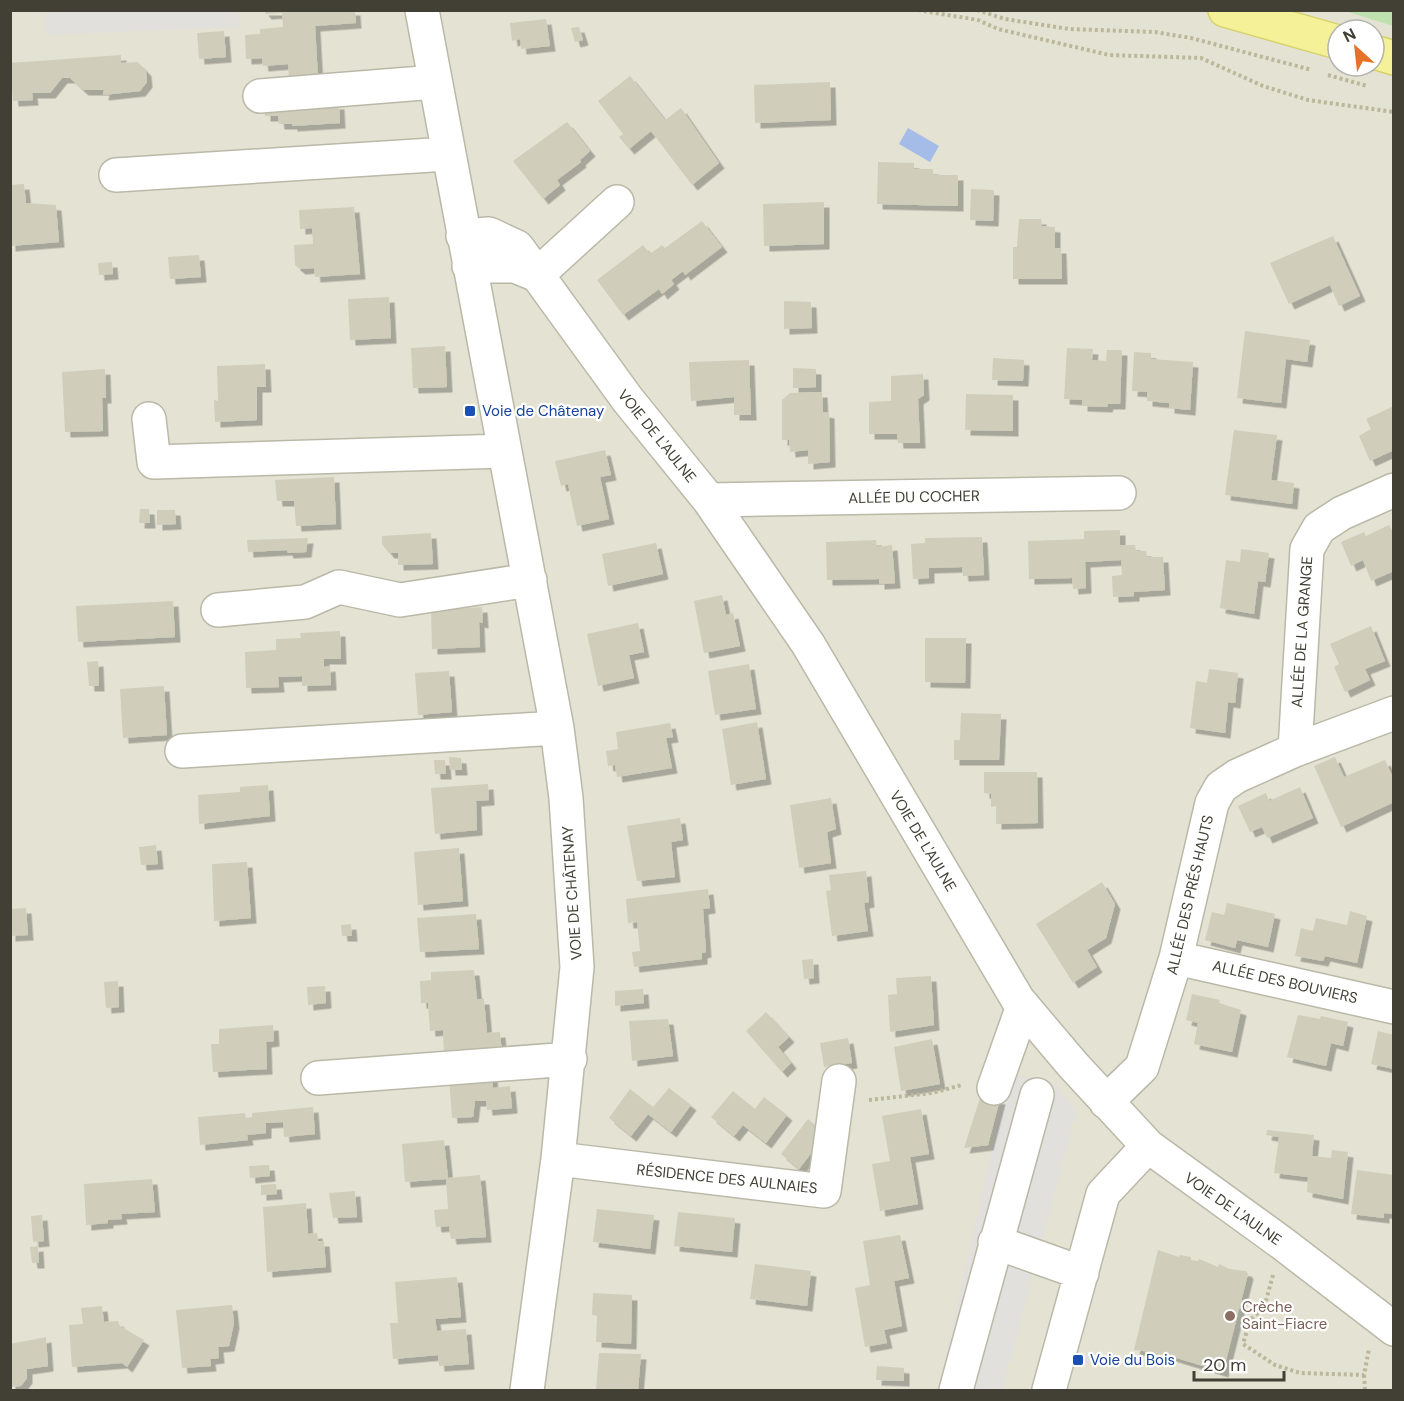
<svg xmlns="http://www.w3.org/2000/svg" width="1404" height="1401" font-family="'DM Sans',sans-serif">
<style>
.residential{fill:#e4e2d2;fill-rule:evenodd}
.green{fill:#bfe1b0}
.parking{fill:#e1e0dc}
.water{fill:#a5bce8}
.building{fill:#d0cdbb;filter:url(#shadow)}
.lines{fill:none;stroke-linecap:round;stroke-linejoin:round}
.minor-casing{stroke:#bab9a8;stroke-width:36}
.major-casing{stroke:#d7d16b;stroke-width:36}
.path{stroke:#bbb79a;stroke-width:4;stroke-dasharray:3 3;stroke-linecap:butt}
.minor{stroke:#fff;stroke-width:33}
.major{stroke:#f4f199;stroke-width:33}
.transit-dot{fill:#1a4fb4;stroke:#fff;stroke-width:2}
.education-dot{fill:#8d6e63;stroke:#fff;stroke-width:2}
.labels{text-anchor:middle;stroke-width:4.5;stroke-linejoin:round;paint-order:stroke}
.transit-label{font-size:15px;fill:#164399;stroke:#fff;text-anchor:start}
.street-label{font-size:15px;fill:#424035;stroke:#fff}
.education-label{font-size:15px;fill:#785e54;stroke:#fff;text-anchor:start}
</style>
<defs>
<filter id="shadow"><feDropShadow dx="5.5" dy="5.5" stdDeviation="0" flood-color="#0004"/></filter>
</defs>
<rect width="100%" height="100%" fill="#f0efe4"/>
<path class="residential" d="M11 11H1393V1390H11ZM1338 30H1374V66H1338Z"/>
<path class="green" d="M1345 11H1393V26Z"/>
<path class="parking" d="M66 11H237L240 27 45 35V13Z
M1009 1074 1056 1084 1076 1112 1002 1390H938Z"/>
<path class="water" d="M908 128 939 146 930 162 899 144Z"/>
<path class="building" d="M263 10H355L356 23 315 26 318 78 289 80 288 64 263 66 262 58 246 59 245 35 260 34V29L283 27 282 13 266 14Z
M546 19 550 46 521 49 520 39 512 41 510 23Z
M579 27 583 40 575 42 571 28Z
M224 31 226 57 199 59 197 33Z
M121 55V63L138 62 146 71 147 82 140 91 103 95 104 90H83L70 78H62L50 93H32L33 100 13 101 10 63Z
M630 76 665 120 681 108 719 163 692 185 651 131 629 149 619 137 623 134 598 101Z
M830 82 831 120 755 123 754 85Z
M339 104 340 123 292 126V124H279L278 116H265V105Z
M567 122 590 151 580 160 581 162 557 180 560 185 543 199 513 161Z
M878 162 914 163V169H933V175H958V206L877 204Z
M24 184 26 203 56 205 59 242 10 246V185Z
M971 189 994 190 993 221 970 220Z
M824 202V244L764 246 763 204Z
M354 207 360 274 315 277 314 268 300 269 295 265 294 245 313 244 312 228 300 229 299 210Z
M1019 219H1041L1042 226 1055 227V248H1061L1062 279H1013V247H1017Z
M702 221 722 247 685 275 683 271 671 280 674 284 662 294 659 289 623 315 597 280 643 245 650 254 662 245 665 248Z
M1333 236 1360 296 1339 306 1330 285 1289 304 1270 263Z
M199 255 201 277 170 279 168 257Z
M112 262 113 274 99 275 98 263Z
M389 297 391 338 350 340 348 299Z
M784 301 811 302 812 328 784 329Z
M1245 331 1310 340 1307 362 1286 359 1281 403 1237 398Z
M445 346 447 387 413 388 411 348Z
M1067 348 1093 349 1092 360 1106 361 1107 350H1122L1120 404H1108L1107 407 1082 406V400L1064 399Z
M1134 352 1151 353V359L1193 362 1190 410 1169 408V403L1147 401V392L1132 391Z
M993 358 1024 360 1023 381 992 380Z
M749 360 751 415H734V397L691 401 689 362Z
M265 364 266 387H257V420L215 422 214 400 218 401 217 366Z
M793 368 816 369V387L793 388Z
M105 369 106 398H102L103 431 65 432 62 372Z
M923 374 924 395 918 399 920 443H898L897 434H869V402L891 401V376Z
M822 392 823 412 829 413 830 462 808 464V450L790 452 789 440H782V400L790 393Z
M966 394 1013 395V431L965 430Z
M1394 406V450L1370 461 1359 436 1371 429 1366 419Z
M1234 430 1277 435 1271 480 1294 483 1292 504 1225 495Z
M605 450 611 475 600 477 609 519 577 526 568 484 561 486 555 461Z
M334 477 336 524 296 526 294 501H277L275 480Z
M140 509H149L150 523H139Z
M157 510H175L176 524 157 525Z
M1389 525 1394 534V571L1371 581 1363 560 1351 566 1341 542 1364 532 1366 536Z
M1120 530V545H1135L1136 551H1146L1147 557H1163L1165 590 1134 592V596L1113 597 1112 576 1122 575 1121 560 1085 562 1086 588 1073 589 1072 578 1029 579 1028 541 1084 539V531Z
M431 533 433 564 398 565V553H389L382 544V536Z
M982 537 984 575 963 576 962 567 929 568V578L913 579 911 544 925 543V538Z
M308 538 306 552 288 553 287 550 248 552 247 540Z
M876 540 877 547 892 545 895 583 879 584V579L827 580 826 542Z
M656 543 663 574 608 586 602 554Z
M1241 549 1269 553 1265 582 1258 581 1254 614 1220 608 1226 560 1240 562Z
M722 595 726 615 733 613 740 646 704 653 694 601Z
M173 601 175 637 78 642 76 606Z
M482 607 483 623 479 622 480 647 432 649 431 610Z
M638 623 644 652 629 655 634 678 598 686 587 634Z
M1371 626 1385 661 1365 669 1370 680 1345 692 1334 667 1339 664 1330 644Z
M340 631 341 659H324V667L330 666 331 685 302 686V676L278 677 279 687 246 688 245 652 276 650V639L301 638 300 633Z
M925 638H966L965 683 925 682Z
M98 661 99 686H89L87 662Z
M749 664 756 709 715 715 708 671Z
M1209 669 1238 673 1235 703 1228 702 1225 733 1190 728 1196 681 1207 683Z
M449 671 452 712 418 715 415 673Z
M164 686 167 735 123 738 120 689Z
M961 713 1001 714 999 760H954V740H960Z
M757 722 766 779 731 785 722 729Z
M670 723 673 737 666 738 672 768 617 777 615 765 608 766 606 751 618 749 616 732Z
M449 757 461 758 462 770H450Z
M1335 757 1344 777 1385 760 1394 780V802L1341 827 1314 766Z
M434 760H445L446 774H435Z
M984 772H1037L1038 823 996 824V806L991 807V794L984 793Z
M488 784 489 800 476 801 477 830 435 834 431 788Z
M268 785 270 816 199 824 198 795 240 792V787Z
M1300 787 1313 818 1267 838 1262 827 1250 832 1238 806 1266 793 1269 801Z
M831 798 836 829 827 832 831 863 799 868 790 805Z
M680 818 683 840 671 842 675 877 637 881 627 826Z
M156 845 158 864 141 865 139 847Z
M459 848 463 901 418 905 414 852Z
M247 862 251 918 214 921 212 864Z
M866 871 869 902 864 903 868 931 832 936 826 891 831 890 829 875Z
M1102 882 1115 904 1106 938 1087 950 1097 967 1073 983 1036 924Z
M708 889 710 908 703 909 706 952 702 953V959L634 967 632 952 640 951 637 922 628 923 626 899Z
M1227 903 1275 914 1268 947 1237 940 1235 948 1205 940 1212 912 1224 915Z
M26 908 28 935 10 936V909Z
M1350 911 1367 916 1357 963 1325 956 1323 961 1295 956 1301 928 1313 931 1316 918 1347 925Z
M476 914 479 949 420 952 417 918Z
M351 924 352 936H342L341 925Z
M813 959 814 978 804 979 802 960Z
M474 970 477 999H484L487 1033 500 1032 502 1054 444 1058 443 1030 430 1031 428 1003H421L420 981 431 980V972Z
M931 976 934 1025 890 1032 888 995 897 994 896 978Z
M118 981 119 1007 106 1008 104 982Z
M325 986 326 1003 308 1005 307 987Z
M643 989 644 1003 615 1006V991Z
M1192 994 1220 1000 1219 1003 1241 1010 1232 1052 1194 1044 1198 1023 1186 1020Z
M766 1012 789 1037 778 1047 791 1063 782 1072 746 1031Z
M1298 1015 1320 1019 1321 1016 1348 1022 1343 1046 1331 1043 1326 1066 1287 1057Z
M668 1019 673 1056 632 1061 629 1021Z
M273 1025 274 1041 266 1042 267 1069 213 1072 211 1044H219V1029Z
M1378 1031 1394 1035V1069L1371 1064Z
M848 1038 852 1063 824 1067 820 1043Z
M932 1039 940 1084 901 1091 894 1047Z
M492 1073 493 1088 510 1086 512 1108 487 1110 486 1101H475L473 1117 452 1118 449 1077Z
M669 1088 691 1105 671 1132 648 1114 631 1136 609 1118 630 1089 653 1107Z
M733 1091 755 1109 764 1097 787 1115 766 1143 743 1125 734 1136 711 1117Z
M981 1095 1000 1099 988 1145 964 1148Z
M313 1107 315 1134 284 1137 283 1122 266 1123V1133L247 1135 248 1140 200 1145 198 1117 245 1113 246 1118 252 1117V1113Z
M921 1109 929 1154 910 1157 918 1204 880 1211 872 1164 890 1161 882 1116Z
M808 1119 826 1134 799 1169 781 1154Z
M1267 1130 1314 1135 1312 1156 1331 1158 1332 1150 1348 1152 1343 1199 1307 1192 1308 1177 1274 1173 1279 1137 1266 1135Z
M444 1140 448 1178 480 1175 486 1237 451 1239 449 1226 436 1227 434 1210 448 1209 446 1179 405 1182 402 1144Z
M269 1165 270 1176 250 1178 249 1166Z
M1357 1170 1394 1175V1214L1384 1213V1218L1351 1214Z
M152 1179 155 1212 121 1214 122 1219 108 1220V1223L86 1225 84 1184Z
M276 1184 277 1194 261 1195V1185Z
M355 1191 357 1217 333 1218 329 1193Z
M306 1203 308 1234 317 1233 318 1241H324L326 1267 267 1272 263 1207Z
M597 1209 654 1215 650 1249 593 1242Z
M678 1212 735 1218 732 1252 674 1246Z
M42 1215 44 1241 33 1242 31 1216Z
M900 1235 909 1278 894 1281 902 1326 884 1330 887 1343 865 1347 855 1288 870 1285 863 1241Z
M38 1246 39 1263H32L30 1247Z
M1158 1250 1179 1257 1180 1255 1191 1257V1260L1198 1261 1199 1259 1218 1267 1219 1264 1229 1269 1246 1271 1248 1274 1223 1372 1170 1356H1156L1152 1352 1134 1350Z
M755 1264 811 1271 807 1306 750 1299Z
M457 1277 461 1317 435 1319 437 1331 466 1329 469 1364 439 1366 438 1355 393 1359 390 1323H398L395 1282Z
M593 1293 632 1295 631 1344 596 1342 597 1316 592 1315Z
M232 1305 234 1323 229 1346 218 1347 219 1358 210 1359 211 1366 182 1368 176 1310Z
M102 1306 104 1322 118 1321 120 1326 144 1340 142 1343 127 1367 122 1363 72 1367 69 1325 83 1324 81 1308Z
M46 1337 48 1366 27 1369V1378L21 1386 10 1387V1344Z
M599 1353 641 1354 638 1390H596Z
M877 1366 904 1368V1381L876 1380Z"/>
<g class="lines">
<defs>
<path id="minor" d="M422 10 557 728 566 798 577 967 558 1159 527 1390
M260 96 435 82
M116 175 448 154
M463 236 489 234 517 247 628 400 709 500 808 644 1018 1000 1073 1065 1148 1146 1282 1243 1394 1329
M469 266H515L537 275
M537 275 617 202
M149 419 154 462 504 451
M709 500 1119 493
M218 610 305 602 339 587 400 600 530 580
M1295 750 1307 549 1319 528 1342 513 1394 490
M182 751 557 728
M1176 958 1394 1007
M318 1078 570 1059
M994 1088 1023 1006
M1106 1102 1142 1067 1176 958 1212 803 1221 787 1237 776 1295 750 1394 713
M558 1159 824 1191 839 1081
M995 1242 1082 1273
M956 1390 1037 1095
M1049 1390 1103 1194 1148 1146"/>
<path id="major" d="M1225 10 1338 42
M1374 52 1394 58"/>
</defs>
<use href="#minor" class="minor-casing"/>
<use href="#major" class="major-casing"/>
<path class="path" d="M918 10 978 20 998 29 1109 55 1201 58 1263 86 1308 100 1394 112
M977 10 1005 19 1069 29 1155 32 1191 38 1312 70
M1328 75 1367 86
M869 1100 932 1093 962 1085
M1273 1275 1264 1308 1250 1320 1243 1344 1275 1365 1300 1373 1364 1375 1369 1349
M1364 1375 1365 1390"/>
<use href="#minor" class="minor"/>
<use href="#major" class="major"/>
</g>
<g class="transit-dot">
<rect x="464" y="405" width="12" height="12" rx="3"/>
<rect x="1072" y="1354" width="12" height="12" rx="3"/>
</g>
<circle class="education-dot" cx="1230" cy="1316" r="6"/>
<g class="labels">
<g class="transit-label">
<text x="482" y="416">Voie de Châtenay</text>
<text x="1090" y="1365">Voie du Bois</text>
</g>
<g class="street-label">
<text transform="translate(657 436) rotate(51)" y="5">VOIE DE L'AULNE</text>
<text transform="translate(914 497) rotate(-1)" y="5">ALLÉE DU COCHER</text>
<text transform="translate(1302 632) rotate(-86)" y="5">ALLÉE DE LA GRANGE</text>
<text transform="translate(923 841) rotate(59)" y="5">VOIE DE L'AULNE</text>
<text transform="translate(572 893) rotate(-94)" y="5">VOIE DE CHÂTENAY</text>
<text transform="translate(1190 895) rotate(-77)" y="5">ALLÉE DES PRÉS HAUTS</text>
<text transform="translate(1285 982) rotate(13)" y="5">ALLÉE DES BOUVIERS</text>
<text transform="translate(727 1179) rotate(6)" y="5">RÉSIDENCE DES AULNAIES</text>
<text transform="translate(1233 1209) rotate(35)" y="5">VOIE DE L'AULNE</text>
</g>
<g class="education-label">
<text x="1242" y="1312">Crèche<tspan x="1242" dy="17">Saint-Fiacre</tspan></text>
</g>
</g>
<rect width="1404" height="1401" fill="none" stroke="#424035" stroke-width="24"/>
<g transform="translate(1356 48) rotate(333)"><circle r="28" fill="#ffffff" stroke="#b3b3ae" stroke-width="1.5"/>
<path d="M0-4.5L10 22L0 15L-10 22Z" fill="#e57226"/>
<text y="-9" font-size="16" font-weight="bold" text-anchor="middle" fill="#424035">N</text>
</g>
<path d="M1194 1371v9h90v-9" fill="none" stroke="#424035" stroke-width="3"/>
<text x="1203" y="1371" font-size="18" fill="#424035" stroke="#ffffff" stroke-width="4.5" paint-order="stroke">20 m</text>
</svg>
